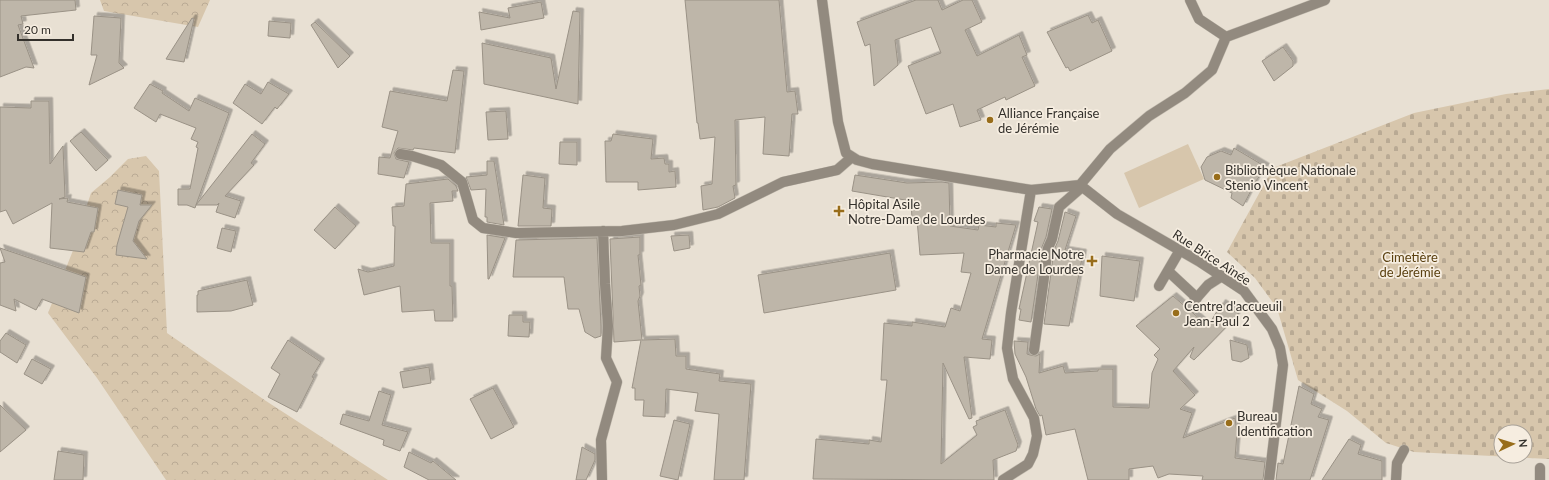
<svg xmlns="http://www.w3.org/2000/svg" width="1549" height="480" font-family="Lato,sans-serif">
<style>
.forest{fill:url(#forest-crowns)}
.cemetery{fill:url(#cemetery-stones);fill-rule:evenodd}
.pitch{fill:#d7c6ac}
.building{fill:#beb6a9;stroke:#9a9286;filter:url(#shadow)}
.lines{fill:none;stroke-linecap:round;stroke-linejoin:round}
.minor-casing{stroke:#c4bdb1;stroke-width:11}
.minor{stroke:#928a7f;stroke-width:10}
.poi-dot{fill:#986d1a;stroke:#f6ede0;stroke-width:1.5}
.labels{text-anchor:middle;stroke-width:3.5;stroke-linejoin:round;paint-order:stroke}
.poi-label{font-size:13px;fill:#33302b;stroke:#f6ede0;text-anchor:start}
.street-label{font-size:13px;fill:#33302b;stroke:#f6ede0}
.park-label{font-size:13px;fill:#5a4010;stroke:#f6ede0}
</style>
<defs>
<pattern id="forest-crowns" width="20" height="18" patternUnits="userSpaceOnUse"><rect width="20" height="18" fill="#d7c6ac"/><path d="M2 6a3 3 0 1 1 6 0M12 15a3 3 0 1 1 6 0" fill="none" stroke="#b9aa94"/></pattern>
<pattern id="cemetery-stones" width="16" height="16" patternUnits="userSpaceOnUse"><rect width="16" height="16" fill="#d7c6ac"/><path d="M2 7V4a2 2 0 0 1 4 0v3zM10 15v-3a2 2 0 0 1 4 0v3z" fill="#b9aa94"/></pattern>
<filter id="shadow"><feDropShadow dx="3.5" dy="-3.5" stdDeviation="0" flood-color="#0004"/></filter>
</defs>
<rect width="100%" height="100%" fill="#e8e0d3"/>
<path class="forest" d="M100 0H210L198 27 104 11Z
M146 156 159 171 167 333 266 401 388 480H166L97 378 48 313 80 233 85 211 91 193 110 177 128 159Z"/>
<path class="cemetery" d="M1549 89V459L1414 452 1386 443 1347 411 1298 380 1277 308 1255 278 1227 252 1273 168 1414 113 1506 94ZM1501 432H1525V456H1501Z"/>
<path class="pitch" d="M1188 144 1204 179 1139 208 1124 173Z"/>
<path class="building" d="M0 0H75L76 10 21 16 23 24 18 25 34 68 26 67 0 77Z
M685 0H779L787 92 795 91 798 114H792L789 156 763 154 765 117 735 120 736 185 733 186 735 198 718 207 703 210 701 186 712 184 715 137 700 139 698 123H697Z
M916 0H938L942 10 963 0H972L982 22 965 30 977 56 1019 35 1027 55 1022 57 1035 86 1006 100 1005 97 977 110 981 120 960 127 953 104 926 114 908 66 941 53 931 27 895 40 898 65 874 86 870 44 865 46 857 22Z
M541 2 544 18 481 30 479 12 510 18 508 8Z
M573 11 580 12 578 104 484 84 482 43 551 58 556 89Z
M1088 15 1092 23 1098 20 1112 51 1070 71 1068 67 1066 68 1047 32Z
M94 16 121 18 119 63 124 68 89 85 97 55H91Z
M192 18 194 19 184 62 166 59Z
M269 21 291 23 290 38 268 36Z
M315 22 350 56 338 68 311 25Z
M1283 47 1293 61V66L1274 81 1262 61Z
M453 70 464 71 455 153 414 148 413 150 398 148 394 153 396 159 409 162 404 178 378 174 379 157 390 158 398 131 382 127 390 91 447 101Z
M268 82 289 94 277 109 275 107 262 124 233 103 245 84 261 94Z
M150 84 163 91 162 93 189 111 195 98 229 113 196 205 252 134 265 144 251 163 254 165 225 196 241 201 235 218 216 212 219 203 217 205H196L195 208 187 205H178V189H190L198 148 196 147 198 142 191 139 196 128 160 114 156 122 134 108Z
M31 101H49L50 164 63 146 65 197 59 199 68 198 67 202 98 208 94 232H91L84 252 50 248 52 203 13 224 6 210 0 212V107L31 108Z
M506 111 508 139 488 140 486 112Z
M81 132 108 160 96 171 70 141Z
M613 134 653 139 651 159 664 158 665 164H669V172L675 171 676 187 638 190V182H606L605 141H611Z
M560 142H577V165L559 164Z
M1234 148 1266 167 1256 181 1243 206 1231 198 1232 193 1205 180 1201 167 1207 157 1221 151 1231 155Z
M487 161H494L504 225 487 222V217H485L486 189 471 190 466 177 487 175Z
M523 175 545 178 543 208 552 209 551 226H518Z
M855 175 907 183 942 182 949 183 950 226 978 230 979 225 996 227V223L1016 225 982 339 992 340 990 359 964 357 972 418 969 419 943 363 941 464 977 435 973 427 977 425 976 421 1005 410 1018 445 1016 451 993 460 994 480 813 479 816 439 869 444V440L881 442 887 380H881L884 323 912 326V322L945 327 951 308 960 311 971 273 961 272 964 253 920 255 917 219H912L911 201 852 191Z
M448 179 456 186 458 191H452L453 201 430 203 431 243H450V286H452L453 321H435L434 310 402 312 400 286 364 295 358 269 368 272 394 266 395 226H393L392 207 404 206 406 184Z
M118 190 142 195 140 205H152L139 221 133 241 147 259 116 255 117 245 128 207 115 204Z
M335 207 356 226 335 249 314 230Z
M1039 207 1052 209 1046 237 1042 247 1031 322 1019 320 1021 309H1019L1038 222 1034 221Z
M1065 212 1076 216 1065 250 1083 253 1069 326 1044 324 1054 250 1058 241Z
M222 228 236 231 231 252 217 248Z
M487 235 505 238 489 279H488Z
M689 235 690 248 674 251 671 236Z
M640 237V255H638L641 285 639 286 640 296 638 301 642 340 675 339 676 356H686V369L720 374 719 381 751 384 744 480H714L719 414 695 411 698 393 666 389 665 417 643 416 644 400H635V388H632L641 340 614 342 610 239Z
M597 238 601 326V336L595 338 585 332 579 309H568L564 277H513L516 240Z
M0 248 86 277 79 313 42 299 36 310 14 299 16 311 0 305V263L5 262Z
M890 253 896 290 764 313 758 275Z
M1102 256 1140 261 1134 301 1100 296Z
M247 280 253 305 231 311 197 312V295H198V291Z
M1173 296 1208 326 1222 303 1239 314 1194 360 1190 357 1194 347 1173 371 1195 395 1180 409 1192 413 1183 438 1235 418 1237 433 1235 458 1265 462 1263 480H1202L1203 476 1169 474 1158 478 1153 466 1129 469V480H1088L1075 429 1046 435 1042 415 1040 416 1036 409 1026 377 1015 354 1014 341 1028 342 1027 354 1030 355 1036 356 1040 354 1039 373 1063 366 1065 373 1098 371V369H1113V407L1149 408 1152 373 1158 359 1154 355 1160 349 1136 326Z
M509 315H523V322H530L529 337 508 336Z
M6 333 26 345 17 363 0 352V341Z
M288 340 321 362 312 377 314 378 297 412 268 397 280 374 271 368Z
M1230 340 1247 345 1249 358 1241 362 1232 360Z
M32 359 51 369 42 384 24 374Z
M429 367 431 383 403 388 400 372Z
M1299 386 1314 394 1311 404 1322 409 1318 417 1329 420 1310 480H1276L1278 463 1283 464Z
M493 388 514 427 491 439 470 399Z
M379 391 391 395 382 425 408 432 400 451 383 445 384 440 340 424 343 414 369 421Z
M0 405 26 430 0 452Z
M674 420 690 424 678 480 660 476Z
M1349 439 1361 445 1358 454 1382 461V480H1322Z
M582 447 595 454V460L586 480H576Z
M58 451 84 455 83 480H54Z
M409 452 431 463 433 461 456 480H429L404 467Z"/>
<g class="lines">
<defs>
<path id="minor" d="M822 0 838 122 846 153 857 160 872 164 1031 190 1080 185
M1226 37 1325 0
M400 154 412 156 441 165 462 182 473 220 483 228 516 233 622 231 674 225 718 214 783 182 837 170 852 157
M1080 185 1117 214 1200 262 1244 291 1272 329 1280 348 1283 365 1269 480
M1080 185 1110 149 1149 116 1185 93 1212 70 1226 37 1199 19 1190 0
M1168 271 1197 298
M1159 286 1180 250
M1194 301 1208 285 1222 276
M1034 350 1048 248 1052 239 1059 207 1082 187
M602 480 601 440 617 382 606 358 608 326 605 284 603 231
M1003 480 1028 464 1033 454 1037 436 1034 418 1013 379 1007 348 1011 313 1031 190
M1396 480 1397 463 1404 450
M1540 480V468"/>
</defs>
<use href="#minor" class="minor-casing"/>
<use href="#minor" class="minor"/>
</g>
<g class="poi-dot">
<circle cx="990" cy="120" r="4"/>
<circle cx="1217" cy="177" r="4"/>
<path d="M837 205h4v4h4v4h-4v4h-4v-4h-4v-4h4z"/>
<path d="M1090 255h4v4h4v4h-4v4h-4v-4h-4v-4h4z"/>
<circle cx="1176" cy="313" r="4"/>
<circle cx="1229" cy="423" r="4"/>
</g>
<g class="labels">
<g class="poi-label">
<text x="998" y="118">Alliance Française<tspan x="998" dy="15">de Jérémie</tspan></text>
<text x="1225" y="175">Bibliothèque Nationale<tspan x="1225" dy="15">Stenio Vincent</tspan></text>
<text x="848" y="209">Hôpital Asile<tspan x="848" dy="15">Notre-Dame de Lourdes</tspan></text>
<text x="1084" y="259" text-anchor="end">Pharmacie Notre<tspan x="1084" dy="15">Dame de Lourdes</tspan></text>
<text x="1184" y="311">Centre d'accueuil<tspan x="1184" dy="15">Jean-Paul 2</tspan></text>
<text x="1237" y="421">Bureau<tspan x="1237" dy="15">Identification</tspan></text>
</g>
<g class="street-label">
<text transform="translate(1212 257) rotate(33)" y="5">Rue Brice Aînée</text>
</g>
<g class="park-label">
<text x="1410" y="262">Cimetière<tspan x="1410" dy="15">de Jérémie</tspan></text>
</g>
</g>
<g transform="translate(1513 444) rotate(86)"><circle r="19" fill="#f6ede0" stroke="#a8a198"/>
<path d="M0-3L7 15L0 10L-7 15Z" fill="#986d1a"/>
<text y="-6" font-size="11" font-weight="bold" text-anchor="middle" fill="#33302b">N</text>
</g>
<path d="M18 34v6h55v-6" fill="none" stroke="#33302b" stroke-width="2"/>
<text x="24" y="34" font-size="12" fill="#33302b" stroke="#f6ede0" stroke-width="3" paint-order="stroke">20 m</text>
</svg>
